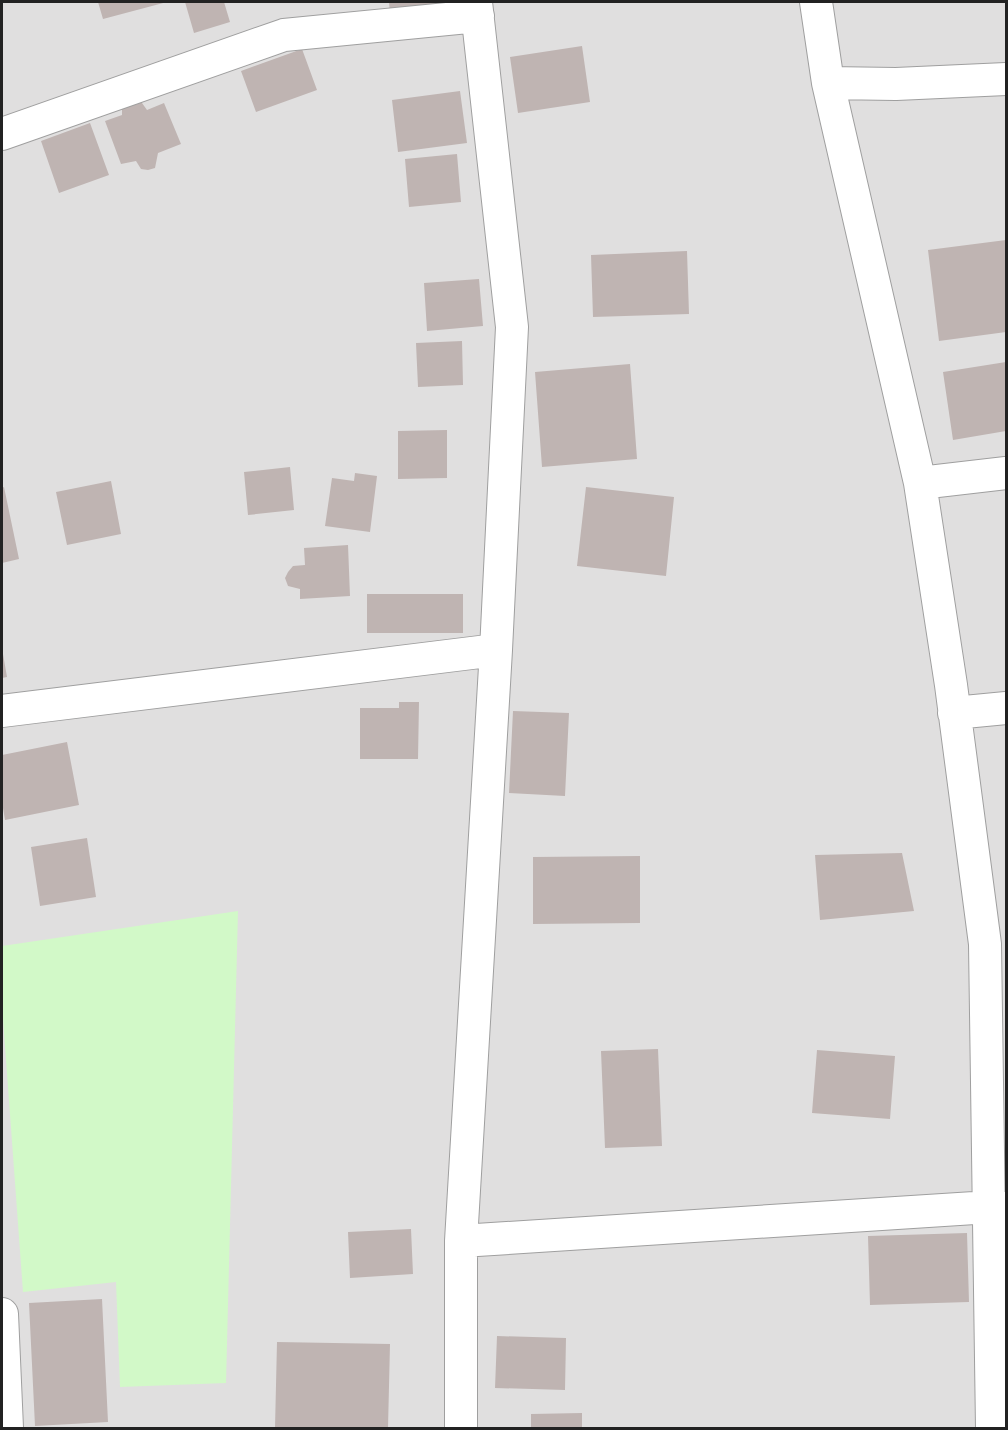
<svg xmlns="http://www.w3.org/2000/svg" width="1008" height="1430" font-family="Roboto,sans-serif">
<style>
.residential{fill:#e0dfdf}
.park{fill:#d2f9c8}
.building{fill:#bfb4b2}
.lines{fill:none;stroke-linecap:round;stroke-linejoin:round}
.minor-casing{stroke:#9f9f9f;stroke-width:34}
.minor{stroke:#fff;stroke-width:32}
</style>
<rect width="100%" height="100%" fill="#f2ece9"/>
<path class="residential" d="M2 2H1006V1428H2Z"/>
<path class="park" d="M238 911 226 1383 120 1387 116 1282 23 1292 2 1005V946Z"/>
<path class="building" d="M98 2H167L103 19Z
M185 2H224L230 22 194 33Z
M389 2H454V6L390 14Z
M582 46 590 102 518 113 510 57Z
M302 49 317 90 256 112 241 71Z
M460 91 467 143 398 152 392 100Z
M133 101 142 103 147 110 164 103 181 144 158 153 155 168 148 170 141 169 136 161 121 164 105 121 122 115V108Z
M90 123 109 175 59 193 41 141Z
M457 154 461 202 409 207 405 159Z
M1006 240V332L939 341 928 250Z
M687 251 689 314 593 317 591 255Z
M479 279 483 326 427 331 424 283Z
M462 341 463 385 418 387 416 343Z
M1006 362V431L953 440 943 372Z
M630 364 637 459 542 467 535 372Z
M447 430V478L398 479V431Z
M290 467 294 510 248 515 244 472Z
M355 473 377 476 370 532 325 526 332 478 354 481Z
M111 481 121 534 67 545 56 492Z
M4 487 19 559 2 563V488Z
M586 487 674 497 666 576 577 566Z
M348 545 350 596 300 599V589L288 586 285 578 288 572 293 566 305 565 304 548Z
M367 594H463V633H367Z
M2 654H3L7 677 2 678Z
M399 702H419L418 759H360V708H399Z
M513 711 569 713 565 796 509 793Z
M67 742 79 805 5 820 2 802V755Z
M87 838 96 897 40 906 31 847Z
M902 853 914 911 820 920 815 855Z
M640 856V923L533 924V857Z
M658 1049 662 1146 605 1148 601 1051Z
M817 1050 895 1056 890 1119 812 1113Z
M411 1229 413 1274 350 1278 348 1232Z
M967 1233 969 1302 870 1305 868 1236Z
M102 1299 108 1422 35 1426 29 1303Z
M497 1336 566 1338 565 1390 495 1388Z
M277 1342 390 1344 388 1428H275Z
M582 1413V1428H531V1414Z"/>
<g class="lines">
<defs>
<path id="minor" d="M816 2 828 83 920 483 951 685 985 944 992 1428
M828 83 896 84 1006 79
M2 134 284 35 478 16
M920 483 1006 473
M2 711 496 650
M954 713 1006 708
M461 1241 990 1207 1006 1208
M2 1314 7 1428
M461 1428V1241L496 650 512 327 476 2"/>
</defs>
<use href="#minor" class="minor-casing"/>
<use href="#minor" class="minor"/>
</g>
<rect width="1008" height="1430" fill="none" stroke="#222222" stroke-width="6"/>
</svg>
